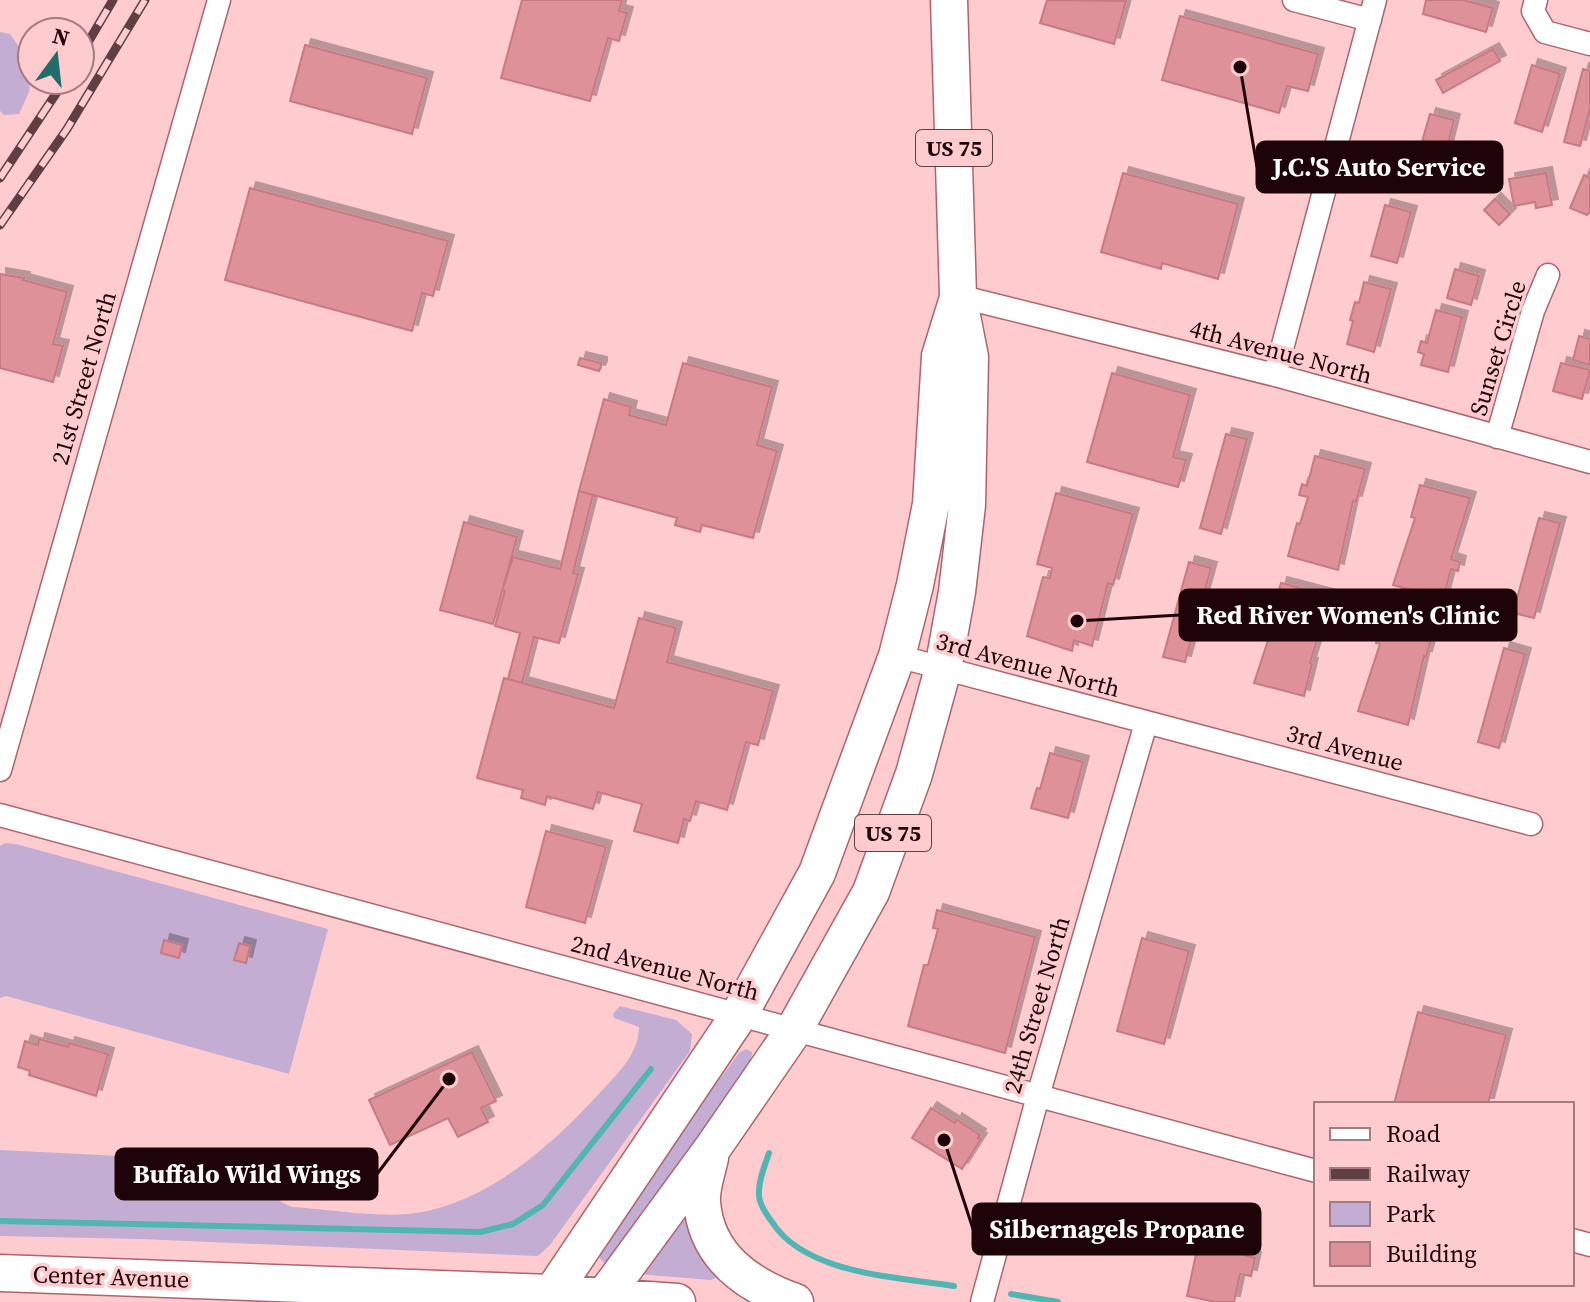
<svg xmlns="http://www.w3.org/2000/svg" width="1590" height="1302" font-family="'Source Serif 4',serif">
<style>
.green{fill:#c4add2}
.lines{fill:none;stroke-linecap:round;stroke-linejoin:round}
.stream{stroke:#51b5b3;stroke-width:6}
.building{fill:#de9199;stroke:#c87a83;stroke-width:2;filter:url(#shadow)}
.minor-casing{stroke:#af646d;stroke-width:25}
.primary-casing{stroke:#af646d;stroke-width:39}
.minor{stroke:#fff;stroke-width:22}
.primary{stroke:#fff;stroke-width:36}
.rail-casing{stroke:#603f43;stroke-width:9}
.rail{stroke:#fecbcf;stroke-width:6;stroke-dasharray:18;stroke-linecap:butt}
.labels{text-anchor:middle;stroke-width:7;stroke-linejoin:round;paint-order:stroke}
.shield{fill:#fecbcf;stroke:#614044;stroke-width:2}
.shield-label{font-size:22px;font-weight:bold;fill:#1e0408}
.street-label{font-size:24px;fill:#1e0408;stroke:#fecbcf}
.leader{fill:none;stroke:#1e0408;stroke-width:3}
.callout-dot{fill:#1e0408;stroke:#fecbcf;stroke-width:3}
.callout{fill:#1e0408;stroke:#1e0408;stroke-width:3}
.callout-label{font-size:26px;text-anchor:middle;font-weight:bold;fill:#fff}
</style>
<defs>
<filter id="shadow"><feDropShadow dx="6" dy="-6" stdDeviation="0" flood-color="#0004"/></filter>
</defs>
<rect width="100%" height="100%" fill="#fecbcf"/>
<path class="green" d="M0 32 10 34 32 66 29 92 19 114 4 115 0 111Z
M5 843 16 844 328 929 289 1074 6 996 0 998V846Z
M620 1006 676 1020 692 1034 690 1051 550 1245 538 1256 141 1239 0 1236V1150L263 1163 262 1180 281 1202 292 1207C325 1209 375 1217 407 1214 481 1207 547 1150 595 1098 613 1078 639 1056 639 1027L614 1018 613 1014Z
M746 1049 752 1052 751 1063 610 1269 593 1251 739 1053Z
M686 1211 706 1260 717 1277 711 1280 637 1274Z"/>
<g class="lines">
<path class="stream" d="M769 1153C765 1165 758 1181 759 1195 759 1204 766 1214 772 1222 805 1274 897 1277 954 1286
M0 1221 480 1232 513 1224 543 1205 651 1069
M1011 1294 1058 1302"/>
</g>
<path class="building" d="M522 0H622L619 11 627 13 619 41 608 38 590 101 501 78Z
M1047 0 1126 1 1114 44 1040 23Z
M1426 0H1463L1493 8 1486 32 1423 14Z
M1180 16 1318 54 1308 91 1287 86 1279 113 1162 80Z
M305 45 427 78 412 134 290 101Z
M1493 49 1500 61 1443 93 1436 80Z
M1532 65 1560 74 1542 132 1515 123Z
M1583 69 1590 71V108L1580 146 1564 142Z
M1430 114 1454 120 1446 152 1421 145Z
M1123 173 1238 204 1218 279 1162 263 1161 269 1101 252Z
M1546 173 1552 205 1536 208 1535 202 1514 206 1509 179Z
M1584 175 1590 178V212L1587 215 1570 208Z
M250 188 448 241 433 296 422 293 412 331 225 280Z
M1495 199 1510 214 1499 225 1484 210Z
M1385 205 1411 212 1397 263 1371 256Z
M1455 269 1479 276 1471 305 1447 298Z
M0 274 24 278 23 280 67 292 53 344 63 346 53 382 0 368Z
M1364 282 1391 289 1374 352 1347 344 1353 321 1350 320 1355 302 1359 303Z
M1436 310 1462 317 1448 372 1421 365 1424 354 1418 352 1421 341 1427 343Z
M1579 336 1590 339V365L1573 360Z
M580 358 601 363V367L599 371 578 365Z
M683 363 772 387 757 445 777 451 753 538 702 525 700 532 675 525 677 518 579 491 604 399 631 407 629 415 666 425Z
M1561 363 1590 370 1582 399 1553 391Z
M1112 373 1190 395 1173 457 1186 460 1178 487 1087 462Z
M1226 434 1247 439 1221 534 1200 528Z
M1315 456 1365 469 1356 502 1353 501 1338 570 1288 556 1297 523 1300 524 1308 497 1299 495 1302 484 1307 486Z
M1420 485 1470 498 1451 559 1460 562 1458 571 1451 569 1443 599 1393 585 1415 518 1411 517Z
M579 491 593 495 573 573 578 574 559 643 534 637 522 683 508 679 520 633 495 626 505 591H502L513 557 560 569Z
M1056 493 1133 514 1113 585 1108 583 1092 646 1074 640 1072 651 1027 636 1043 577 1050 578 1052 568 1037 564Z
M1539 518 1560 523 1534 618 1513 613Z
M464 522 517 537 493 624 440 610Z
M1189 562 1211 568 1185 662 1163 657Z
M1281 583 1331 596 1310 663 1312 664 1304 696 1254 683 1276 616 1272 615Z
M1385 611 1435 625 1426 657 1424 656 1408 725 1358 711 1380 644 1376 643Z
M639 618 676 628 667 662 773 691 758 745 746 742 727 810 696 801 690 821 684 819 678 843 634 831 642 804 598 792 593 809 547 796 545 805 521 798 523 790 477 778 504 678 614 708Z
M1504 648 1525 654 1499 748 1478 742Z
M1050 753 1083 762 1068 818 1031 808 1037 788 1040 789Z
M546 831 606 847 585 923 526 907Z
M937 910 1035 937 1005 1053 908 1026 924 965H928L938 929 933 928Z
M1142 938 1189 951 1164 1044 1117 1031Z
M164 940 182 945 179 958 161 953Z
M239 943 250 946 246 963 234 960Z
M1418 1012 1506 1035 1488 1104H1394Z
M39 1039 68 1047 69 1043 108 1054 96 1096 29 1075 30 1071 18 1067 25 1041 38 1045Z
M472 1052 496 1101 481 1108 488 1122 458 1137 448 1118 390 1145 369 1100Z
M931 1108 955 1123 956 1119 980 1135 978 1138 981 1139 962 1169 912 1138Z
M1201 1231 1247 1241 1244 1255 1255 1258 1251 1276 1240 1274 1234 1302H1216L1187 1296Z"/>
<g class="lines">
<defs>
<path id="minor" d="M1294 0 1370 20
M1536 0 1533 11 1545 32 1590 44
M958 296 1275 375 1590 462
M1275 375 1375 0
M1497 437 1533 311 1548 275
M897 656 1531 824
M0 770 219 0
M0 815 1316 1171
M1572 1240 1590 1245
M982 1302 1038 1096 1146 723"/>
<path id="primary" d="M710 1158C707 1172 701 1188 702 1202 706 1256 747 1285 795 1302
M0 1273 552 1293 677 1302
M551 1302 552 1293 739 1015 817 873 897 656 915 585 931 504 940 356 957 301
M600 1302 712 1149 794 1030 871 892 914 774 943 669 957 592 967 505 970 357 958 296 949 0"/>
</defs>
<use href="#minor" class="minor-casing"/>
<use href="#primary" class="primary-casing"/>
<use href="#minor" class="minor"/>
<use href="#primary" class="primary"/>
<defs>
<path id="rail" d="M80 56 113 0
M0 178 65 80
M0 225 67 129 145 0"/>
</defs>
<use href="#rail" class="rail-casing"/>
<use href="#rail" class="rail"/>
</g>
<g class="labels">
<g class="shield">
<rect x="916" y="130" width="76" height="36" rx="6"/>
<rect x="855" y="815" width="76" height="36" rx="6"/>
</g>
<g class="shield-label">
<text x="954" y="156">US 75</text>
<text x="893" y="841">US 75</text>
</g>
<g class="street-label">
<text transform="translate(1498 348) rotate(-73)" y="8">Sunset Circle</text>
<text transform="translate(1281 352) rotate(15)" y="8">4th Avenue North</text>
<text transform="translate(84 378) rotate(-74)" y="8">21st Street North</text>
<text transform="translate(1028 665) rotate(15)" y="8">3rd Avenue North</text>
<text transform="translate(1345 748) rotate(15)" y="8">3rd Avenue</text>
<text transform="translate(665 968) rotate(15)" y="8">2nd Avenue North</text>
<text transform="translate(1037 1005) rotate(-74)" y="8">24th Street North</text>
<text transform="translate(111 1277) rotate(2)" y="8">Center Avenue</text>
</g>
</g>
<path class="leader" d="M1240 67L1257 167M1077 621L1180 615M449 1079L377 1174M944 1140L973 1229"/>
<g class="callout-dot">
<circle cx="1240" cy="67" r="8"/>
<circle cx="1077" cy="621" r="8"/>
<circle cx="449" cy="1079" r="8"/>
<circle cx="944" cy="1140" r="8"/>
</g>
<g class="callout">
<rect x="1257" y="142" width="245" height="50" rx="8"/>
<rect x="1180" y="590" width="336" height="50" rx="8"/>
<rect x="116" y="1149" width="261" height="50" rx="8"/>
<rect x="973" y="1204" width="287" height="50" rx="8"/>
</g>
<g class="callout-label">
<text x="1379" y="176">J.C.'S Auto Service</text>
<text x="1348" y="624">Red River Women's Clinic</text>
<text x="247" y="1183">Buffalo Wild Wings</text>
<text x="1117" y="1238">Silbernagels Propane</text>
</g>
<rect x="1314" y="1102" width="260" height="184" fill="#fecbcf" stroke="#a47b7f" stroke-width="2"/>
<rect x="1330" y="1128" width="40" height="12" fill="#ffffff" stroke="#a47b7f" stroke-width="2"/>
<text x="1386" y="1142" font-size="24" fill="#1e0408">Road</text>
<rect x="1330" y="1168" width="40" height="12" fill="#603f43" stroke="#a47b7f" stroke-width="2"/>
<text x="1386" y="1182" font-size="24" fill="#1e0408">Railway</text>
<rect x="1330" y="1202" width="40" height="24" fill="#c4add2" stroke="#a47b7f" stroke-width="2"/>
<text x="1386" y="1222" font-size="24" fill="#1e0408">Park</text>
<rect x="1330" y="1242" width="40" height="24" fill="#de9199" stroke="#a47b7f" stroke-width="2"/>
<text x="1386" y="1262" font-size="24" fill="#1e0408">Building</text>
<g transform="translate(56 56) rotate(15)"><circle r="38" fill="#fecbcf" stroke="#a47b7f" stroke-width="2"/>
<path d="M0-6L14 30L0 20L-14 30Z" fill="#216d6b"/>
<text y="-12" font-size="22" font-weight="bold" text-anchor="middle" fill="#1e0408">N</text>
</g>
</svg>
